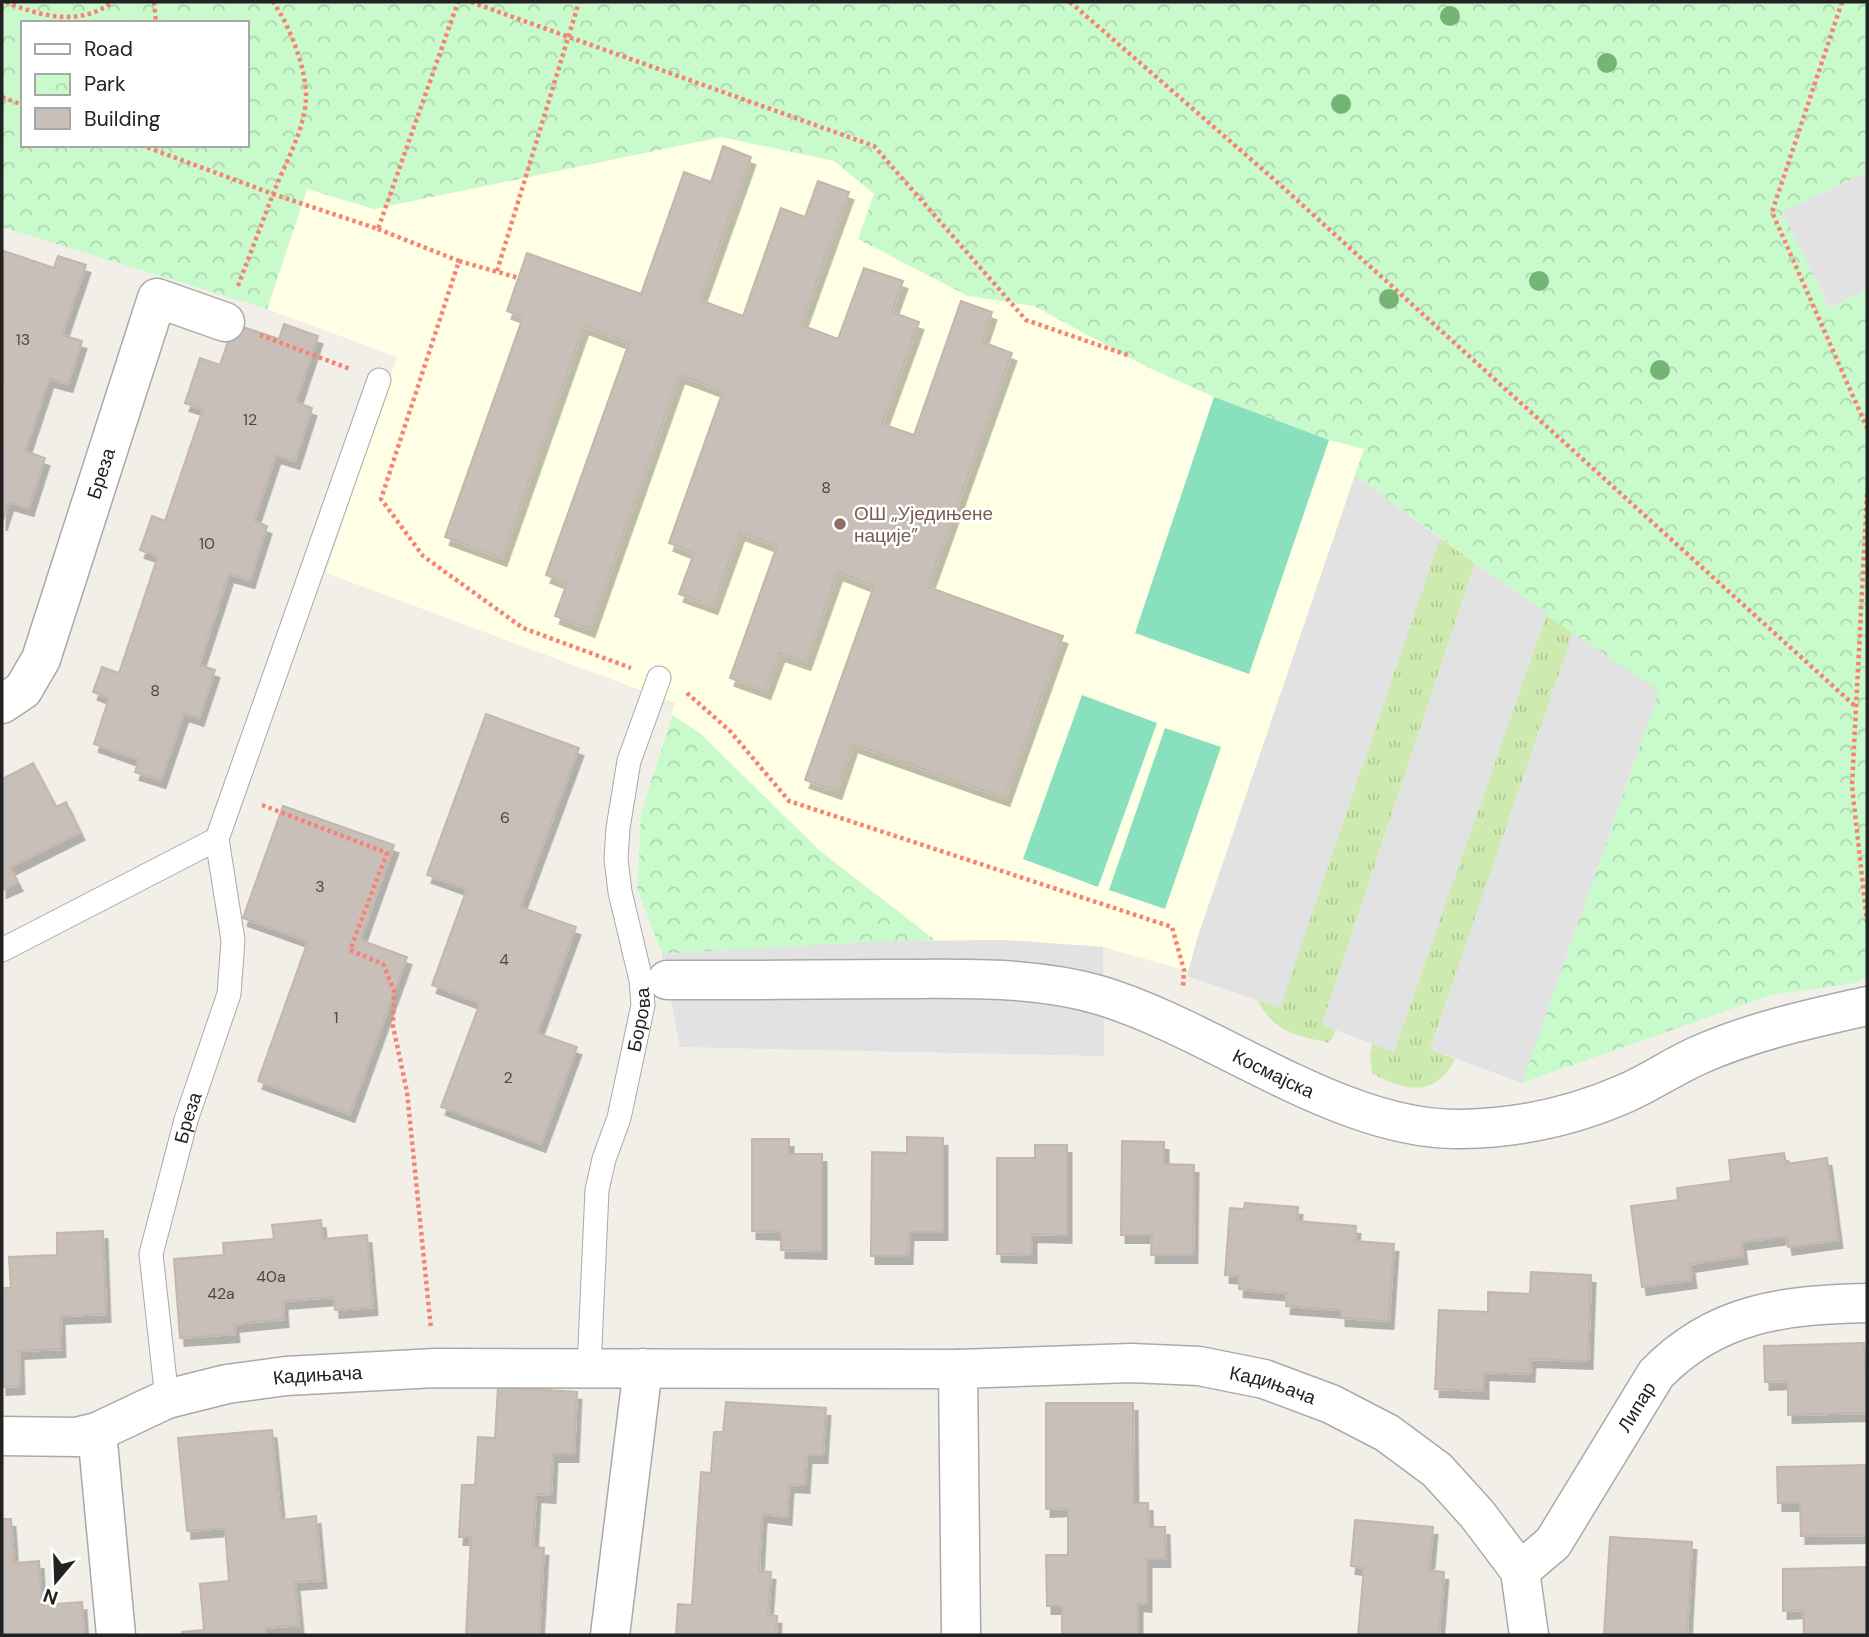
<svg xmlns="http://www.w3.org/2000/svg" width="1869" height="1637" font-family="'DM Sans',sans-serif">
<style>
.education{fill:#ffffe5}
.grass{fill:url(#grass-tufts)}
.park{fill:url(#park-crowns);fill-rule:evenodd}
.pitch{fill:#88e0be}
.parking{fill:#e2e2e2}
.building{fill:#c7bfb8;stroke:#c4b6ab;stroke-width:2;filter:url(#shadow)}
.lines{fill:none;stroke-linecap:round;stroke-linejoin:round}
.lane-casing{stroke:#a9a9a9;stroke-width:25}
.street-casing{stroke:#a9a9a9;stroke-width:41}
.path{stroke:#fa8072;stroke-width:4.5;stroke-dasharray:3.5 3.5;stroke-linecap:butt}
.lane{stroke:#fff;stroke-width:23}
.street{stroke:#fff;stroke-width:38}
.tree{fill:#74b475}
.education-dot{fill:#8d6e63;stroke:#fff;stroke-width:2.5}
.labels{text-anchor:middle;stroke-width:5;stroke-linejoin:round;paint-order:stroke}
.number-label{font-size:16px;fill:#4b4948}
.street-label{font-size:19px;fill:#222;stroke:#fff}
.education-label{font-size:19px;fill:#785e54;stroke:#fff;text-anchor:start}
</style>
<defs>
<pattern id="grass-tufts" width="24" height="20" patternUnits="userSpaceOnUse" patternTransform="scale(1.75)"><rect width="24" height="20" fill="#cdebb0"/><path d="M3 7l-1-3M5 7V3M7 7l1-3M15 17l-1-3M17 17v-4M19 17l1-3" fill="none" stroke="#b0c997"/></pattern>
<pattern id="park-crowns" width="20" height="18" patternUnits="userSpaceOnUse" patternTransform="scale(1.75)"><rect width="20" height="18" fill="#c8facc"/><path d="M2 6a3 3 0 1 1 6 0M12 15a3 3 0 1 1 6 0" fill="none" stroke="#acd6af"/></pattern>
<filter id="shadow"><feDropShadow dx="4.5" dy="8" stdDeviation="0" flood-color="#0004"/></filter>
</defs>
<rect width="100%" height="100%" fill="#f2efe9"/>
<path class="education" d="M641 2 1377 411 1188 971 1103 947 1004 940 662 954 637 889 641 813 675 703 326 573 397 357 267 309 356 42Z"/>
<path class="grass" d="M1440 538 1475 563 1322 1024 1336 1030 1329 1043C1292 1034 1276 1033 1257 1000L1280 1007Z
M1547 613 1573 633 1430 1049 1455 1059C1435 1098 1405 1092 1372 1073L1370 1055 1372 1044 1394 1051Z"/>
<path class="park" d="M2 2H1867V172L1783 212 1829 308 1867 289V978L1854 983 1771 995 1522 1083 1659 691 1613 663 1355 475 1364 449 1329 440 1214 397 1143 365 1034 306 968 296 858 239 874 194 834 161 722 137 374 209 307 189 267 309 2 227ZM23 23H247V145H23Z
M672 715 701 734 820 851 935 940 662 954 637 889 641 813Z"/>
<path class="pitch" d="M1214 397 1329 440 1249 674 1135 633Z
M1082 695 1157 723 1098 887 1023 859Z
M1165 728 1221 747 1165 909 1109 890Z"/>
<path class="parking" d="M1867 172V289L1830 308 1782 212Z
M1355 475 1440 538 1280 1008 1187 976 1197 939Z
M1475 563 1547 613 1394 1052 1322 1025Z
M1573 633 1659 691 1522 1083 1430 1049Z
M1004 940 1103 947 1104 1056 680 1047 662 954 885 941Z"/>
<path class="building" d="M723 146 751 157 700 300 743 316 781 208 805 217 818 181 849 192 801 325 838 339 864 268 903 281 892 312 919 322 882 424 914 435 961 301 992 312 982 342 1012 353 928 587 1063 636 1005 798 853 744 837 791 805 780 874 586 838 572 806 662 780 653 766 691 730 678 777 546 740 532 713 606 679 594 694 553 669 543 723 391 680 375 590 629 555 616 567 583 546 575 629 343 584 326 502 558 445 537 523 317 507 311 527 253 641 294 684 172 711 182Z
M4 251 54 268 58 256 86 265 62 335 82 341 68 384 49 379 25 451 45 458 29 508 9 502 2 523Z
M234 324 279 339 284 324 318 336 296 402 312 408 295 461 276 455 254 521 267 526 250 580 229 574 199 665 215 670 199 718 184 713 161 780 135 772 139 760 94 744 109 698 93 692 102 667 119 673 158 556 140 550 152 516 165 521 203 409 185 403 200 358 220 365Z
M486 714 579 748 520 907 576 927 537 1033 577 1047 541 1144 441 1107 480 1003 432 985 467 889 427 875Z
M33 763 56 807 66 802 80 832 10 867 18 883 2 890V779Z
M283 806 394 845 360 940 407 957 350 1114 258 1081 308 941 243 918Z
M907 1137 943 1138V1232H909L908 1256H871L872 1152 907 1153Z
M752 1139H789V1154H822V1251L781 1250V1232L752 1231Z
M1122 1141 1164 1142V1164L1194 1165 1193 1255H1151L1152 1235H1121Z
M1035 1145H1067V1235L1032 1234V1255L997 1254V1158H1035Z
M1784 1153 1786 1164 1827 1158 1838 1240 1788 1247 1786 1236 1741 1242 1743 1256 1690 1264 1692 1280 1642 1287 1631 1206 1678 1200 1677 1188 1731 1181 1729 1160Z
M1245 1203 1298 1207 1297 1221 1356 1226 1355 1241 1394 1244 1389 1321 1341 1318V1310L1286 1306 1287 1293 1239 1289 1240 1276 1225 1275 1230 1208 1244 1209Z
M321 1220 323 1239 367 1235 373 1307 335 1310 334 1297 283 1301 284 1319 234 1324 235 1334 180 1338 174 1259 224 1255 223 1243 274 1239 272 1225Z
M103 1231 106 1314 60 1316 61 1349 19 1351 20 1386 2 1387V1288H11L9 1257 57 1255V1233Z
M1531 1272 1591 1275 1588 1361 1531 1359 1530 1374 1484 1372V1391L1435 1389 1439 1310 1488 1312V1292L1530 1294Z
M1864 1343 1867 1413 1788 1415V1381L1765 1382 1764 1346Z
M498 1387 577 1392 574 1454H553L551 1495 536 1494 533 1547 544 1548 539 1635H466L471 1537H459L462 1485H475L478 1437 495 1438Z
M726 1402 826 1408 823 1455H807L805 1485 789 1484 787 1517 762 1514 759 1571 771 1572 768 1615 777 1616 776 1635H676L678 1604 692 1605 701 1472 711 1473 714 1432H723Z
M1046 1403H1133L1134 1503H1148L1149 1527H1165L1166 1559H1147V1604L1138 1603V1635H1062V1606H1047L1046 1555H1068V1508L1046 1509Z
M272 1430 281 1520 316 1516 322 1580 295 1582 299 1625 266 1628V1635H182V1632L204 1630 200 1584 229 1581 225 1528 187 1531 178 1438Z
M1867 1465V1535L1801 1536 1800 1503H1778L1777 1467Z
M2 1519H11L14 1563 39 1561 42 1605 82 1602 84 1635H2Z
M1355 1520 1433 1527 1429 1570 1444 1572 1439 1635H1358L1364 1568 1351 1566Z
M1610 1537 1692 1542 1687 1635H1604Z
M1867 1567V1635H1804L1803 1610 1783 1611V1569Z"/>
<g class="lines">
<defs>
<g id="lane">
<path d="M2 950 217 839"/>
<path id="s1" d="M589 1368 597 1190 604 1159 619 1118 643 1005 641 980 620 892 616 859 618 828 629 761 659 678"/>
<path id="s2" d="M167 1399 151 1254 186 1120 229 994 233 940 217 839 379 380"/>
</g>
<g id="street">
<path id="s3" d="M2 704 23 690 41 659 157 298 225 322"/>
<path id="s4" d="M667 980C742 980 818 980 893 979 962 979 1032 976 1099 995 1214 1029 1341 1132 1462 1129 1519 1128 1574 1116 1626 1093 1651 1082 1674 1066 1699 1055 1753 1031 1810 1019 1867 1006"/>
<path d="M958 1369 961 1632"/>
<path d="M97 1432 116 1635"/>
<path id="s5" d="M2 1436 76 1437 97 1432 167 1399 227 1384 286 1376 435 1368 958 1369 1131 1363 1199 1366 1264 1379 1331 1404 1387 1433 1437 1470 1477 1514 1520 1571 1529 1635"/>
<path id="s6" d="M1520 1571 1553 1543 1656 1374C1716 1312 1785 1305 1867 1303"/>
<path d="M610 1635 643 1368"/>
</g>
</defs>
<use href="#lane" class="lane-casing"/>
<use href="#street" class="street-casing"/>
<path class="path" d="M6 2C39 16 81 27 112 2
M154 2 156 23
M471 2 874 146 1026 320 1130 356
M1070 2 1277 182 1855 706
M1842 2 1772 212 1867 428
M2 97 23 105
M141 145 273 194C284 165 305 130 306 98 307 70 289 24 273 2
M378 229 459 261 381 499 423 556 523 628 631 668
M459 261 519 278
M497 271 579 2
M238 286 273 194 378 229 458 2
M260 335 350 369
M1867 494 1852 786 1867 922
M687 693 730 731 789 801 1172 927 1184 970 1183 987
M262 805 387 853 350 950 383 964 394 991 393 1026 407 1092 431 1329"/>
<use href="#lane" class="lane"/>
<use href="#street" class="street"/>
</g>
<g class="tree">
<circle cx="1450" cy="16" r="10"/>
<circle cx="1607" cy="63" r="10"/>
<circle cx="1341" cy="104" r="10"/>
<circle cx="1539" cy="281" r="10"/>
<circle cx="1389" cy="299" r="10"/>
<circle cx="1660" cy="370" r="10"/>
</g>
<circle class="education-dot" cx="840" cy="524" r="7"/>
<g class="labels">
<g class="number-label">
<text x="23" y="345">13</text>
<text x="250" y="425">12</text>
<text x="826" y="493">8</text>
<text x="207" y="549">10</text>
<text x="155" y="696">8</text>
<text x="505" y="823">6</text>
<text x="320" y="892">3</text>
<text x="504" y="965">4</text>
<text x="336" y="1023">1</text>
<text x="508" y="1083">2</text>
<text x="271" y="1282">40a</text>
<text x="221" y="1299">42a</text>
</g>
<g class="street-label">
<text dy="7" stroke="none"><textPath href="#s3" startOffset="256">Бреза</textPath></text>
<text dy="7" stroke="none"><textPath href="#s1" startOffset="354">Борова</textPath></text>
<text dy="7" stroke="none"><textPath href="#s4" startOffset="625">Космајска</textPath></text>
<text dy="7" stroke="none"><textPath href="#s2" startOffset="287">Бреза</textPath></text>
<text dy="7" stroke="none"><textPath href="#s5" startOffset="326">Кадињача</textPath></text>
<text dy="7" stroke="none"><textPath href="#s5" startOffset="1284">Кадињача</textPath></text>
<text dy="7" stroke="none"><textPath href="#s6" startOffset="203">Липар</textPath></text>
</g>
<g class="education-label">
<text x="854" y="520">ОШ „Уједињене<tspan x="854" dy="22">нације”</tspan></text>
</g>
</g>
<rect width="1869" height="1637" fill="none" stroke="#222222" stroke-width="7"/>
<rect x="21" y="21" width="228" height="126" fill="#ffffff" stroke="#a7a7a7" stroke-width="2"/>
<rect x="35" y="44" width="35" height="10" fill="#ffffff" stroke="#a7a7a7" stroke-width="2"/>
<text x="84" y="56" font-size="21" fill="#222222">Road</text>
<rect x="35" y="74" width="35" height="21" fill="url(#park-crowns)" stroke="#a7a7a7" stroke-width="2"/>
<text x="84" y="91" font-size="21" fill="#222222">Park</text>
<rect x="35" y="108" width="35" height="21" fill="#c7bfb8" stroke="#a7a7a7" stroke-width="2"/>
<text x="84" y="126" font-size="21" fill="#222222">Building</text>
<g transform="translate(56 1581) rotate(199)" stroke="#ffffff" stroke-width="5" paint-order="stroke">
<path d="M0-5L12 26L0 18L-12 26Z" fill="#222222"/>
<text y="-10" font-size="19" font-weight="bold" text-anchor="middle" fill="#222222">N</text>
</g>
</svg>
